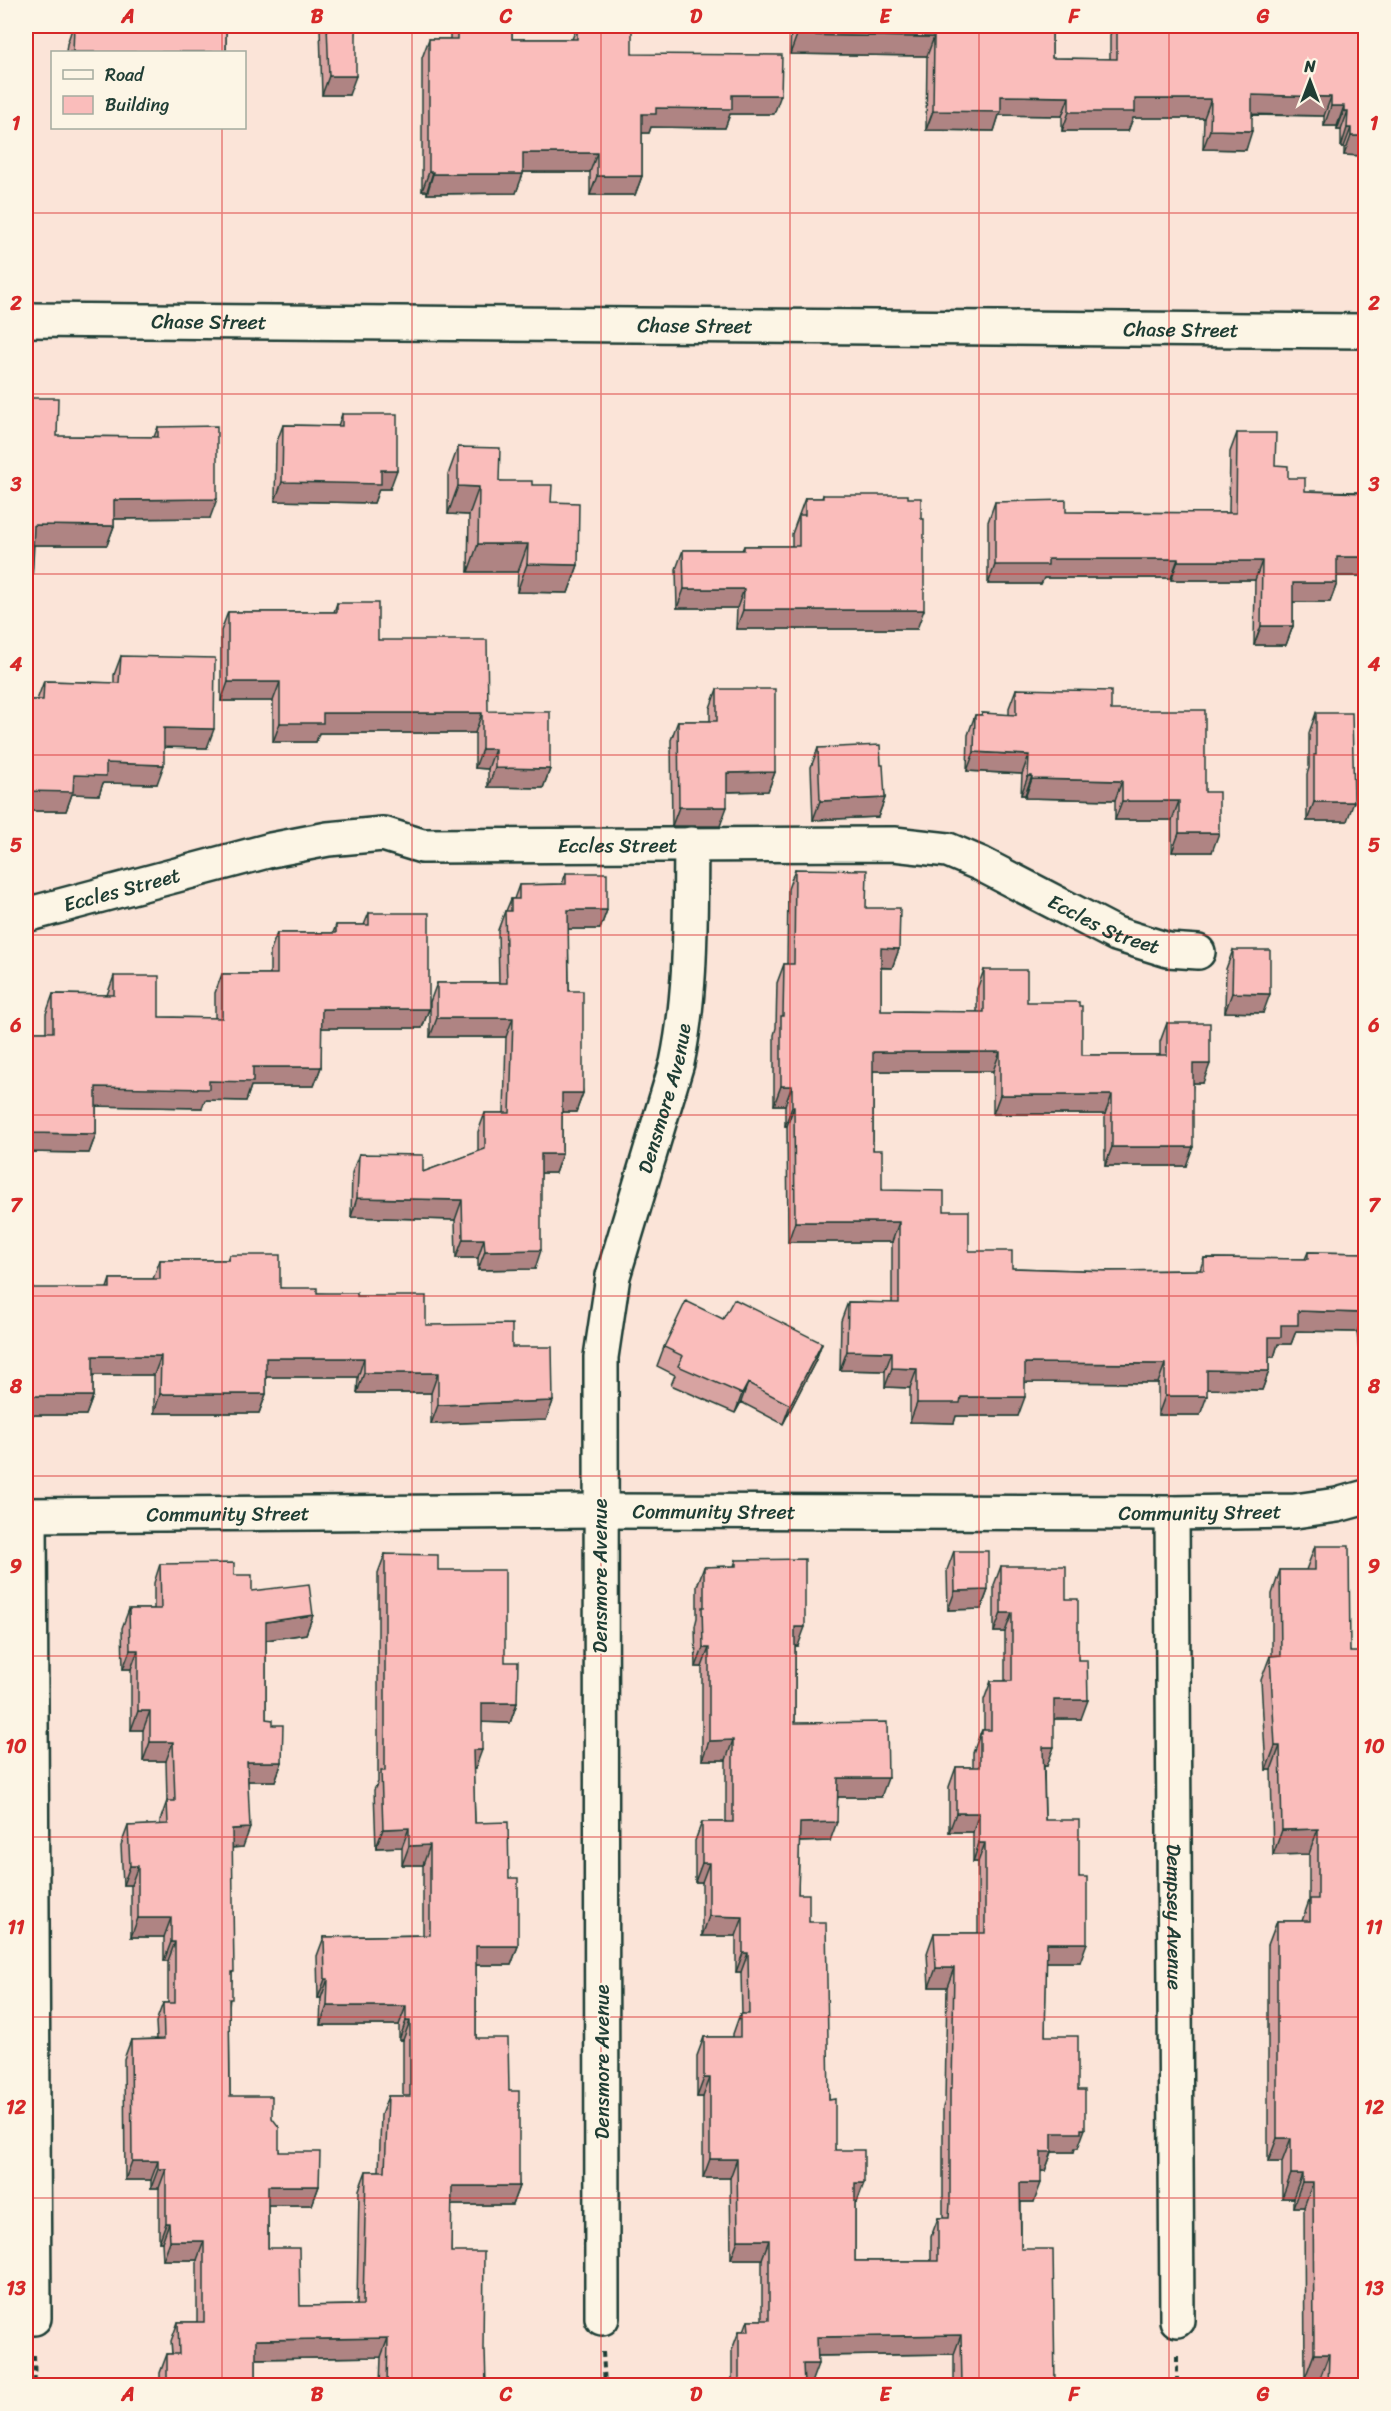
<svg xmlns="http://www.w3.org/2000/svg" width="1391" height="2411" font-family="Sriracha,sans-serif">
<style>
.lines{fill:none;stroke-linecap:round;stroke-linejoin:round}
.minor-casing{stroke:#1f3d34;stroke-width:38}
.tertiary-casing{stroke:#1f3d34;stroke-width:38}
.path{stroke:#1f3d34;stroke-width:4;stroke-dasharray:6 4.5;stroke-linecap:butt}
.minor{stroke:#fcf5e5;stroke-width:33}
.tertiary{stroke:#fcf5e5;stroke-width:33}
.wall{fill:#d7a3a1;stroke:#1f3d34;stroke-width:1.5}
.shaded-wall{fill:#af8483;stroke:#1f3d34;stroke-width:1.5}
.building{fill:#fabdbb;stroke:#1f3d34;stroke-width:1.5}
.grid{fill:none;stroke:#d62828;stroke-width:1.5;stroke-opacity:0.55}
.labels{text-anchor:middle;stroke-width:4.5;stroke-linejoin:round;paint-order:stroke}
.street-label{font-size:20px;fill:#1f3d34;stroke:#fcf5e5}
.neatline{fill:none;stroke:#d62828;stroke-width:2}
.grid-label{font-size:20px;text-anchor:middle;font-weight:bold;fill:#d62828}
</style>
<rect width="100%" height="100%" fill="#fbe4d8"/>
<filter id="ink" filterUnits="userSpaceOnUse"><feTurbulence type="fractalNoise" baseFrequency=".0167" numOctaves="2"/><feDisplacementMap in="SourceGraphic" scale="12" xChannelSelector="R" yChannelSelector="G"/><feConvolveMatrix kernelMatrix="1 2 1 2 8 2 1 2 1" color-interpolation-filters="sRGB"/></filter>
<g filter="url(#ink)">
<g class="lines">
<defs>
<g id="minor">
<path id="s1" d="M26 915 271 850 328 839 383 834 422 846 894 844 948 850 981 864 1116 934 1168 950 1198 952"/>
<path id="s2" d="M1172 1513 1177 2320"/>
<path id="s3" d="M26 1515 600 1511 1172 1513 1295 1511 1337 1505 1366 1497"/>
<path d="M30 1515 34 2318"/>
<path id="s4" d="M602 2318 601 1357 613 1276 677 1063C692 991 690 918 691 844"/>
</g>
<g id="tertiary">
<path id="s5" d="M26 320 1366 331"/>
</g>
</defs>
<use href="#minor" class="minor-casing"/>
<use href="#tertiary" class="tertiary-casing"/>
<path class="path" d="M603 2352 605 2386
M34 2355 35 2386
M1177 2356V2386"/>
<use href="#minor" class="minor"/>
<use href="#tertiary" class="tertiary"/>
</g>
<path class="wall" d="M73 26 170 27V26H262H226V52H66L67 44Z
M285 26H385L383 30H356L349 95H322L320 28 285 29Z
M451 26H512V39H572L577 27 632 54 774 114H730L725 128 651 127 649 133H642V176L635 195H590V172H523L516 193 427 194V191H422V58L429 39H450V28Z
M791 26H1052V58L1110 59V35L1114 26H1365V156L1344 155V147H1341V130H1337V126H1324V116L1252 115 1246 150 1203 149 1204 118H1133L1128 131H1062V116L999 115 994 131 926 130 927 56 790 54Z
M26 398 57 436 154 437 158 427 210 518 114 519V526L107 545H34L32 580 26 598Z
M342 414 390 489H379L374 503 275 501 276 444 283 425 338 426Z
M1237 433 1275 465 1288 478 1305 491 1363 492 1364 459 1365 455V576H1337V583L1330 602H1293V626L1286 645H1254L1255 580H1171V578H1044L1041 584H988V522L995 502 1066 512 1229 513 1230 452Z
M458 447 499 481 532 485 551 502 578 565 568 593 517 592 518 572H468L469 515 448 514V475Z
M823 495 917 629H736L737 608H677L676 569 683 550H742L744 546H792V534L805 498H822Z
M337 603 378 640 488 711 550 769 543 788 488 787V769L475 768V733H319L316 742H273V701H221V631L228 612H334Z
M121 656 207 748 164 747 157 784 103 783 99 795 72 794 66 811H26V700H37L44 681 114 683V675Z
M717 689 775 772 768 791 727 792 720 826H672L671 740 678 721H710V708Z
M1016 689 1111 710 1205 792 1212 852H1172V820H1115V800L1025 798V795H1021L1022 774 967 771 968 735 975 715H981L982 713 1009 715V708Z
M1316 713 1347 821H1307V774L1309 768V733Z
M818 748 881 765 885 798 878 817 813 820 811 767Z
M795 869 866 908 899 949 892 968H881V1011L977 1012V989L984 970 1027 1002 1082 1055H1160V1042L1167 1023 1203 1083H1193L1186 1166H1105V1114H993V1071H873V1150L882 1190 944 1211 969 1251 1012 1268 1109 1271 1200 1270 1204 1258 1305 1259 1308 1252 1365 1253V1352H1359L1357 1332 1296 1331 1291 1344H1278L1274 1357H1269V1371L1262 1390 1207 1389 1200 1415H1158V1383L1025 1382 1018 1416H956L954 1423 910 1422V1388L885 1387V1371L840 1370 841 1321 848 1302 892 1303V1242H788L787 1126H785V1105H774V1035L776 1028 777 983 784 964H787L788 889Z
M566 873 607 910 600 929H568L569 991 583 1093 576 1112H562V1154L555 1173H541L535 1269 478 1270V1258H456L455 1220 351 1217 352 1173 359 1154 423 1172 478 1152V1132L485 1113H504L506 1037H430V1002L437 983H499L498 930 505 911H506L511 899H514L519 885 562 884Z
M369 913 429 1009 422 1028H321V1067L314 1086H251L246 1101 205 1100 202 1108 96 1106V1134L89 1153 26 1152V1032H46V1014L53 994 107 995 114 976 159 1017 215 1018V993L222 974H270V952L277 933H333L336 925H364Z
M1233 950 1263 1013 1225 1012 1226 969Z
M229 1255 280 1288 317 1293 357 1296 426 1325 512 1347 553 1401 546 1420 431 1424V1393H357L358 1377H266V1394L259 1413H154V1375H93V1396L86 1415H26L107 1288 110 1279H153L160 1260H227Z
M723 1319 822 1343 815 1362 783 1424 741 1402 735 1413 671 1385 675 1375 657 1366 664 1347Z
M1315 1546 1350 1652 1365 2385H1320V2378H1305L1304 2207H1293V2198H1282V2162H1268V1945L1277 1921H1302L1309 1901V1854L1273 1855 1271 1770H1266L1261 1680 1270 1656H1272V1594L1280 1570H1306Z
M954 1551 988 1590 981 1609 948 1610 947 1570Z
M385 1554 438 1570 505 1662 517 1703 510 1723 482 1722 475 1769H473L475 1823 509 1878 518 1946 511 1965H476V2038L509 2091 519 2186 512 2205H451V2252L483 2350 486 2385H380L381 2357 256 2359V2385H160V2373L167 2354H172L171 2341 178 2322H197V2260H163L162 2242H159V2188H151V2180H125L124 2059 131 2040 157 2039 156 2022 163 2003H168V1961H164V1937H131V1885H123L121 1845 128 1826 160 1825V1821L167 1801 166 1761H143V1730H131V1669H123L122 1628 129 1609H154V1583L160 1564 234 1575 252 1591 313 1615 306 1634 266 1640V1719L273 1725 282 1762 275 1781H248L243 1847 232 1848V1978L229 2008 230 2096 272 2118 279 2152 319 2186 312 2205H268V2248L300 2306 357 2305 359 2190 366 2171H379L381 2115 388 2096H403V2040H399V2025H320L321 1998H318L317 1956 324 1937 423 1935V1865H402V1847L376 1848 374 1790 378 1782V1573Z
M736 1560 798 1646H795V1723L881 1797H838L830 1841 799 1842 798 1894 809 1922 835 2150 857 2202H855V2261H931V2237L938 2218H943V2107L945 2101 947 1987H929L927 1953 934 1933H978V1862H973V1832H949V1787L956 1767H973V1753L980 1734 982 1730H984V1700L991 1681H1005V1632H994V1585L1001 1566 1066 1599 1078 1660 1081 1719H1054L1047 1766H1044L1045 1820 1079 1877 1080 1962H1046L1045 2036 1078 2090V2148H1075L1074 2152H1052L1045 2171H1041L1034 2202H1021V2249L1055 2385H954V2354L818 2356 811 2383H804V2385H732V2350L739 2331H744L748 2320H762V2259H731L730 2178H703V2097H697V2056L704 2037H733V2034L740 2014H742L741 1972H736V1936H702V1882H695V1841L702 1822H726V1760H702V1667H696L695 1626 697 1618V1586L704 1567 734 1566Z"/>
<path class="shaded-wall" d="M287 26H321L320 28 285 29Z
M351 26H385L383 30H349Z
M797 35 934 37 927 56 790 54Z
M329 76H356L349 95H322Z
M732 95H781L774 114H730L725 128 651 127 649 133H635L642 114 656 108Z
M1252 95 1331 97 1324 116 1246 114Z
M1001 96 1069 97 1062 116 999 115 994 131 926 130 933 111Z
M1135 99H1211L1204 118H1133L1128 131H1062L1069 112Z
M1331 106H1344L1337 126H1324Z
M1344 111H1348L1341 130H1337Z
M1347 128H1351L1344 147H1341Z
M1210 130 1252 131 1246 150 1203 149Z
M1351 136H1365V156L1344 155Z
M523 153H597L590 172H516Z
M429 172H433L427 191H422Z
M433 174H523L516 193 427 194Z
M597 176H642L635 195H590Z
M381 470H397L390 489H379L374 503 275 501 282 482Z
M458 486 479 487 469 515 448 514Z
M217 499 210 518 107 519 114 500Z
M34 525 114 526 107 545H27Z
M478 544H528L518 572H468Z
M1337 557H1365V576H1330Z
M1048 559H1178L1171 578H1044L1041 584H988L995 565Z
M1178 561H1262L1255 580H1171Z
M527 564 578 565 568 593 517 592Z
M26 579 32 580 26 598Z
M1293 583H1337L1330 602H1286Z
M684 589H744L737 608H677Z
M743 610H924L917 629H736Z
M1261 626H1293L1286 645H1254Z
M228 682H280L273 701H221Z
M323 713H482L475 733H319L316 742H273L280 723Z
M164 728 214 729 207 748 157 747Z
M482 749H495L488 769 475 768Z
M974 752 1029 755 1022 774 967 771Z
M106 763 164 765 157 784 103 783 99 795 72 794 66 811H26V791Z
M495 768 550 769 543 788 488 787Z
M775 772 768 791 720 792 727 773Z
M1028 776H1032L1025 795H1021Z
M1032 779 1122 781 1115 800 1025 798Z
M885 798 878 817 813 820 820 801Z
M1122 801H1179L1172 820H1115Z
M1314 802H1354L1347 821H1307Z
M679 807H727L720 826H672Z
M1179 833H1219L1212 852H1172Z
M568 910H607L600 929H561Z
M881 948 899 949 892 968 874 967Z
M1232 993 1270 994 1263 1013 1225 1012Z
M322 1009H429L422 1028H315Z
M437 1018H513L506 1037H430Z
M873 1052H1000L993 1071H866Z
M1193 1064H1210L1203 1083H1186Z
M253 1067H321L314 1086H251L246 1101 205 1100 202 1108 89 1106 96 1087 209 1081Z
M781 1086H792L785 1105H774Z
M562 1093H583L576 1112H555Z
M1000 1095H1112L1105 1114H993Z
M792 1107H794L787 1126H785Z
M26 1133 96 1134 89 1153 26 1152Z
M1112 1147H1193L1186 1166H1105Z
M541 1154H562L555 1173H535Z
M357 1198 462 1200 455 1220 351 1217Z
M795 1222H899L892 1242H788Z
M463 1239H484L478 1258H456Z
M541 1250 535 1269 478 1270 485 1251Z
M1298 1311 1364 1313 1357 1332 1296 1331 1291 1344H1278L1274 1357H1262L1269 1337 1281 1325Z
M1365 1334V1352H1359Z
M822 1343 815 1362 783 1424 790 1405Z
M847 1351 892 1352 885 1371 840 1370Z
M93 1356H161L154 1375H86Z
M266 1358H364L358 1377H259Z
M1025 1363 1165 1364 1158 1383 1018 1382Z
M892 1368 917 1369 910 1388 885 1387Z
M1207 1370 1269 1371 1262 1390 1200 1389Z
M364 1373H438L431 1393H357Z
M748 1383 741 1402 735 1413 742 1394Z
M160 1394H266L259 1413H154Z
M26 1396H93L86 1415H26Z
M1165 1396H1207L1200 1415H1158Z
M961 1397H1025L1018 1416H956L954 1423 910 1422 917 1403Z
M553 1401 546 1420 431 1424 438 1405Z
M988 1590 981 1609 948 1610 955 1591Z
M1001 1613H1012L1005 1632H994Z
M313 1615 306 1634 259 1641 266 1622Z
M795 1627H805L798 1646H789Z
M703 1648H709L702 1667H696Z
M130 1650H138L131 1669H123Z
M1054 1700H1088L1081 1719H1047Z
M482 1703H517L510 1723 475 1722Z
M138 1711H150L143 1730H131Z
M733 1740 726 1760H702L709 1741Z
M150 1742H173L166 1761H143Z
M1275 1746H1280L1271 1770H1266Z
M1043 1747H1054L1047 1766H1036Z
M473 1750H482L475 1769H466Z
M247 1762H282L275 1781H240Z
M838 1778H888L881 1797H831Z
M956 1813H979L973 1832H949Z
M837 1822 830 1841 793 1842 800 1823Z
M250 1828 243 1847 225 1848 232 1829Z
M409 1828 402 1847 376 1848 383 1829Z
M1318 1829 1309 1854 1273 1855 1282 1830Z
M979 1843H985L978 1862H973Z
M430 1845 423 1865H402L409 1846Z
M702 1863H709L702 1882H695Z
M130 1866H138L131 1885H123Z
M709 1916 743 1917 736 1936H702Z
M138 1918H171L164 1937H131Z
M171 1942H175L168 1961H164Z
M1047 1943H1087L1080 1962H1040Z
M476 1946H518L511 1965H469Z
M743 1953H748L741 1972H736Z
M936 1968H954L947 1987H929Z
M325 1979H328L321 1998H318Z
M327 2006H406L399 2025H320Z
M406 2021H410L403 2040H399Z
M704 2078H710L703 2097H697Z
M1081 2129H1085L1078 2148H1075L1074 2152H1052L1045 2171H1034L1041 2152 1052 2133Z
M1277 2138H1291L1282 2162H1268Z
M710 2159H737L730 2178H703Z
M132 2161H158L151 2180H125Z
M158 2169H166L159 2188H151Z
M1291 2174H1302L1293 2198H1282Z
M1302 2182H1313L1304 2207H1293Z
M855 2183H864L857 2202H848Z
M1020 2183H1041L1034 2202H1014Z
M268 2186H319L312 2205H262Z
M452 2186H519L512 2205H445Z
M166 2223H169L162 2242H159Z
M738 2240H769L762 2259H731Z
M170 2241H204L197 2260H163Z
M961 2335 954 2354 810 2356 817 2337Z
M388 2338 381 2357 249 2359 256 2340Z
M1314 2354H1329L1320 2378H1305Z
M803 2364H818L811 2383H796Z"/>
<path class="building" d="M74 26 177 27V26H226V52H73Z
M327 26H356V76H329Z
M457 26H512V39H577V27H632V54L782 55 781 95H732V109L656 108V114H642V176H597V153H523V174H433V172H429V39H457Z
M797 26H1052V58L1117 59V26H1365V136H1351V128H1347L1348 111H1344V106H1331V97L1252 95V131L1210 130 1211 99H1135V112H1069V97L1001 96V112L933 111 934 37 797 35Z
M26 398H58L57 436 158 437V427L217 426V499L114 500V526L34 525 32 580 26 579Z
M342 414H397V470H381V484L282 482 283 425 342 426Z
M1237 433H1276L1275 465 1288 466V478H1305V491L1365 493V557H1337V583H1293V626H1261L1262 561H1178V559H1048V565H995V502L1066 500V512L1236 513Z
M458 447 500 448 499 481H532V485H552L551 502 579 503 578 565 527 564 528 544H478L479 487 458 486Z
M823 495H908V498H921V519H924V610H743L744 589H684L683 550H744V546H799V515H805V498H823Z
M337 603H378V640H487L488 711 550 712V769L495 768V749H482V713H323V723H280V682H228V612H337Z
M121 656 215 658 214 729 164 728V765L106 763V776L74 775 73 792 26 791V700H43L44 681 119 683Z
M717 689H775V772L727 773V807H679L678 721H717Z
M1016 689 1111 691V710H1205V792H1219V833H1179V801H1122V781L1032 779V776H1028L1029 755 974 752 975 715H982V713L1016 715Z
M1316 713H1352L1354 802H1314V755H1316Z
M880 745 881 765H883L885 798 820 801 818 748Z
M795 869 867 870 866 908H900L899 949 881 948V1011L984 1012V970H1027V1002H1079V1006H1082V1055H1167V1023H1210V1064H1193V1147H1112V1095H1000V1052H873V1150H882V1190L944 1191V1211H969V1251H1012V1268L1109 1271 1204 1270V1258L1308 1259V1252L1365 1253V1328L1364 1313 1298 1311V1325H1281V1337H1269V1371L1207 1370V1396H1165V1364L1025 1363V1397H961L960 1403H917V1369L892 1368V1352L847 1351 848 1302 899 1303V1222H795L794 1107H792V1086H781V1016H783L784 964H794Z
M566 873H607V910H568L569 991H583V1093H562V1154H541V1250L485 1251 484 1239H463L462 1200 357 1198 359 1154 423 1155V1172L485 1149V1113H510L513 1018H437V983H507L505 911H511V899H519V885L566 884Z
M369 913H429V1009H322L321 1067H253V1082L209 1081V1089L96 1087V1134L26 1133V1032H53V994L114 995V976H159V1017L222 1018V974H277V933H336V925H369Z
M1233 950H1270V994L1232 993Z
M229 1255H280V1288H317V1293H357V1296H426V1325L512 1324V1347H552L553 1401 438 1405V1373H364V1358H266V1394H160L161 1356H93V1396H26V1288H110V1279H160V1260H229Z
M734 1299 822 1343 790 1405 748 1383 742 1394 678 1366 683 1356 664 1347 686 1301 723 1319Z
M1315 1546H1349L1350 1652H1365V2385H1328L1329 2354H1314L1313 2182H1302V2174H1291V2138H1277V1921H1310V1899H1318V1829L1282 1830 1280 1746H1275L1270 1656 1281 1655 1280 1570H1315Z
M954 1551H988V1590L955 1591Z
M385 1554 438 1555V1570H505V1662H518L517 1703H482V1750H473L475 1823 508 1822 509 1878H518V1946H476V2038H508L509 2091H519V2186H452L451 2252H484L483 2350H485L486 2385H387L388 2338 256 2340V2385H167V2354H179L178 2322H204V2241H170L169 2223H166V2169H158V2161H132L131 2040 164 2039 163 2003H175V1942H171V1918H138V1866H130L128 1826 168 1824 167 1801H175L173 1742H150V1711H138V1650H130L129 1609H161L160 1564 234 1563V1575H252V1591L309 1584 313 1615 266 1622V1719L273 1720V1725H283L282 1762H247L250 1828 232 1829 234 1972H232V1999H229L230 2096H272V2118L279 2127V2152H320L319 2186H268V2248H299L300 2306 363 2305 366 2171H385L388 2096H410V2021H406V2006H327L328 1979H325L324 1937 430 1935V1845L409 1846V1828L383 1829 381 1771H385Z
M805 1559V1627H795V1723L887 1722 888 1778H838L837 1822 800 1823 798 1894H809V1922H826L829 2100 835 2099V2150H864V2183H855V2261H938V2218H949L950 2203V2088H952L954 1968H936L934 1933H985V1843H979V1813H956V1767H980V1734H982V1730H991V1681H1012V1613H1001V1566H1066V1599H1078V1660H1087L1088 1700H1054V1747H1043L1045 1820H1079V1877H1087V1943H1047L1045 2036H1078V2090H1085V2129H1081V2133H1052V2152H1041V2183H1020L1021 2249H1053L1055 2385H962L961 2335 817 2337 818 2364H803L804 2385H739V2331H749L748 2320H769V2240H738L737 2159H710V2078H704V2037H740V2014H749L748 1953H743V1917L709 1916V1863H702V1822H733V1740L709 1741V1648H703L702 1607H704V1567L736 1566V1560Z"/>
</g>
<path class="grid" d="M222 26V52M412 26V2386M601 26V2386M790 26V2386M979 26V2386M1169 26V2386M222 128V2386M26 213H1366M26 394H1366M26 574H1366M26 755H1366M26 935H1366M26 1115H1366M26 1296H1366M26 1476H1366M26 1656H1366M26 1837H1366M26 2017H1366M26 2198H1366"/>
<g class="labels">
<g class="street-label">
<text dy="7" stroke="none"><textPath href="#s5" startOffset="183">Chase Street</textPath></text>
<text dy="7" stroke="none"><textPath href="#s5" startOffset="669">Chase Street</textPath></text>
<text dy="7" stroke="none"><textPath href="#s5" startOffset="1155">Chase Street</textPath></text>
<text dy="7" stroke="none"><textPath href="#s1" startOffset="603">Eccles Street</textPath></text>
<text dy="7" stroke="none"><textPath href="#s1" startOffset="99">Eccles Street</textPath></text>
<text dy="7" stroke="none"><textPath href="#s1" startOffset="1107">Eccles Street</textPath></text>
<text dy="7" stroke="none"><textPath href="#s4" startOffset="1228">Densmore Avenue</textPath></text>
<text dy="7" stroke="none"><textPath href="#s3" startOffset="688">Community Street</textPath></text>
<text dy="7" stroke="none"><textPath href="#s3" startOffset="1174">Community Street</textPath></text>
<text dy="7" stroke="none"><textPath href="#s3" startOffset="202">Community Street</textPath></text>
<text transform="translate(600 1576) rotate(-90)" y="7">Densmore Avenue</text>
<text dy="7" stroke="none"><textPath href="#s2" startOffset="404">Dempsey Avenue</textPath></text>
<text transform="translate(602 2062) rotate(-90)" y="7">Densmore Avenue</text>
</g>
</g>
<rect width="1391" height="2411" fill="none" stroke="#fcf5e5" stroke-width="66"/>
<rect x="51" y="51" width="195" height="78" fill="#fcf5e5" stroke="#a4ab9e" stroke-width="1.5"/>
<rect x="63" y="70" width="30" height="9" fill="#fcf5e5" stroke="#a4ab9e" stroke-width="1.5"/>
<text x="105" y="81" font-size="18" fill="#1f3d34">Road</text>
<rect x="63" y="96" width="30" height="18" fill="#fabdbb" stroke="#a4ab9e" stroke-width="1.5"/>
<text x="105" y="111" font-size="18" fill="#1f3d34">Building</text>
<g transform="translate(1310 81)" stroke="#fcf5e5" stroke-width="4.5" paint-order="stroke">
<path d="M0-4.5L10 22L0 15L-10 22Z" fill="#1f3d34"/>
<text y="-9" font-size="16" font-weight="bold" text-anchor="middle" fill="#1f3d34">N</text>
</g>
<rect x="33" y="33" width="1325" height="2345" class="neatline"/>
<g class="grid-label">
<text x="128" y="23">A</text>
<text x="317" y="23">B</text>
<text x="506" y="23">C</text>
<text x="696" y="23">D</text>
<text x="885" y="23">E</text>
<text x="1074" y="23">F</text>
<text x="1263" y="23">G</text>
<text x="16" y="130">1</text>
<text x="1374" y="130">1</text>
<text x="16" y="310">2</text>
<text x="1374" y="310">2</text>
<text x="16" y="491">3</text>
<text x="1374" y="491">3</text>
<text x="16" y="671">4</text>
<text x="1374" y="671">4</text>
<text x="16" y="852">5</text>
<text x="1374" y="852">5</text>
<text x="16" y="1032">6</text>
<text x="1374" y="1032">6</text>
<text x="16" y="1212">7</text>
<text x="1374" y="1212">7</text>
<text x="16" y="1393">8</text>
<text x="1374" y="1393">8</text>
<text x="16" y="1573">9</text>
<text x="1374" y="1573">9</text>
<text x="16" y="1753">10</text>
<text x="1374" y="1753">10</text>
<text x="16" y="1934">11</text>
<text x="1374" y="1934">11</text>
<text x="16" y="2114">12</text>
<text x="1374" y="2114">12</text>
<text x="16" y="2295">13</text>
<text x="1374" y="2295">13</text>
<text x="128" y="2401">A</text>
<text x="317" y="2401">B</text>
<text x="506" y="2401">C</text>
<text x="696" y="2401">D</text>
<text x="885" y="2401">E</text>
<text x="1074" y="2401">F</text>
<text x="1263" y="2401">G</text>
</g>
</svg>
